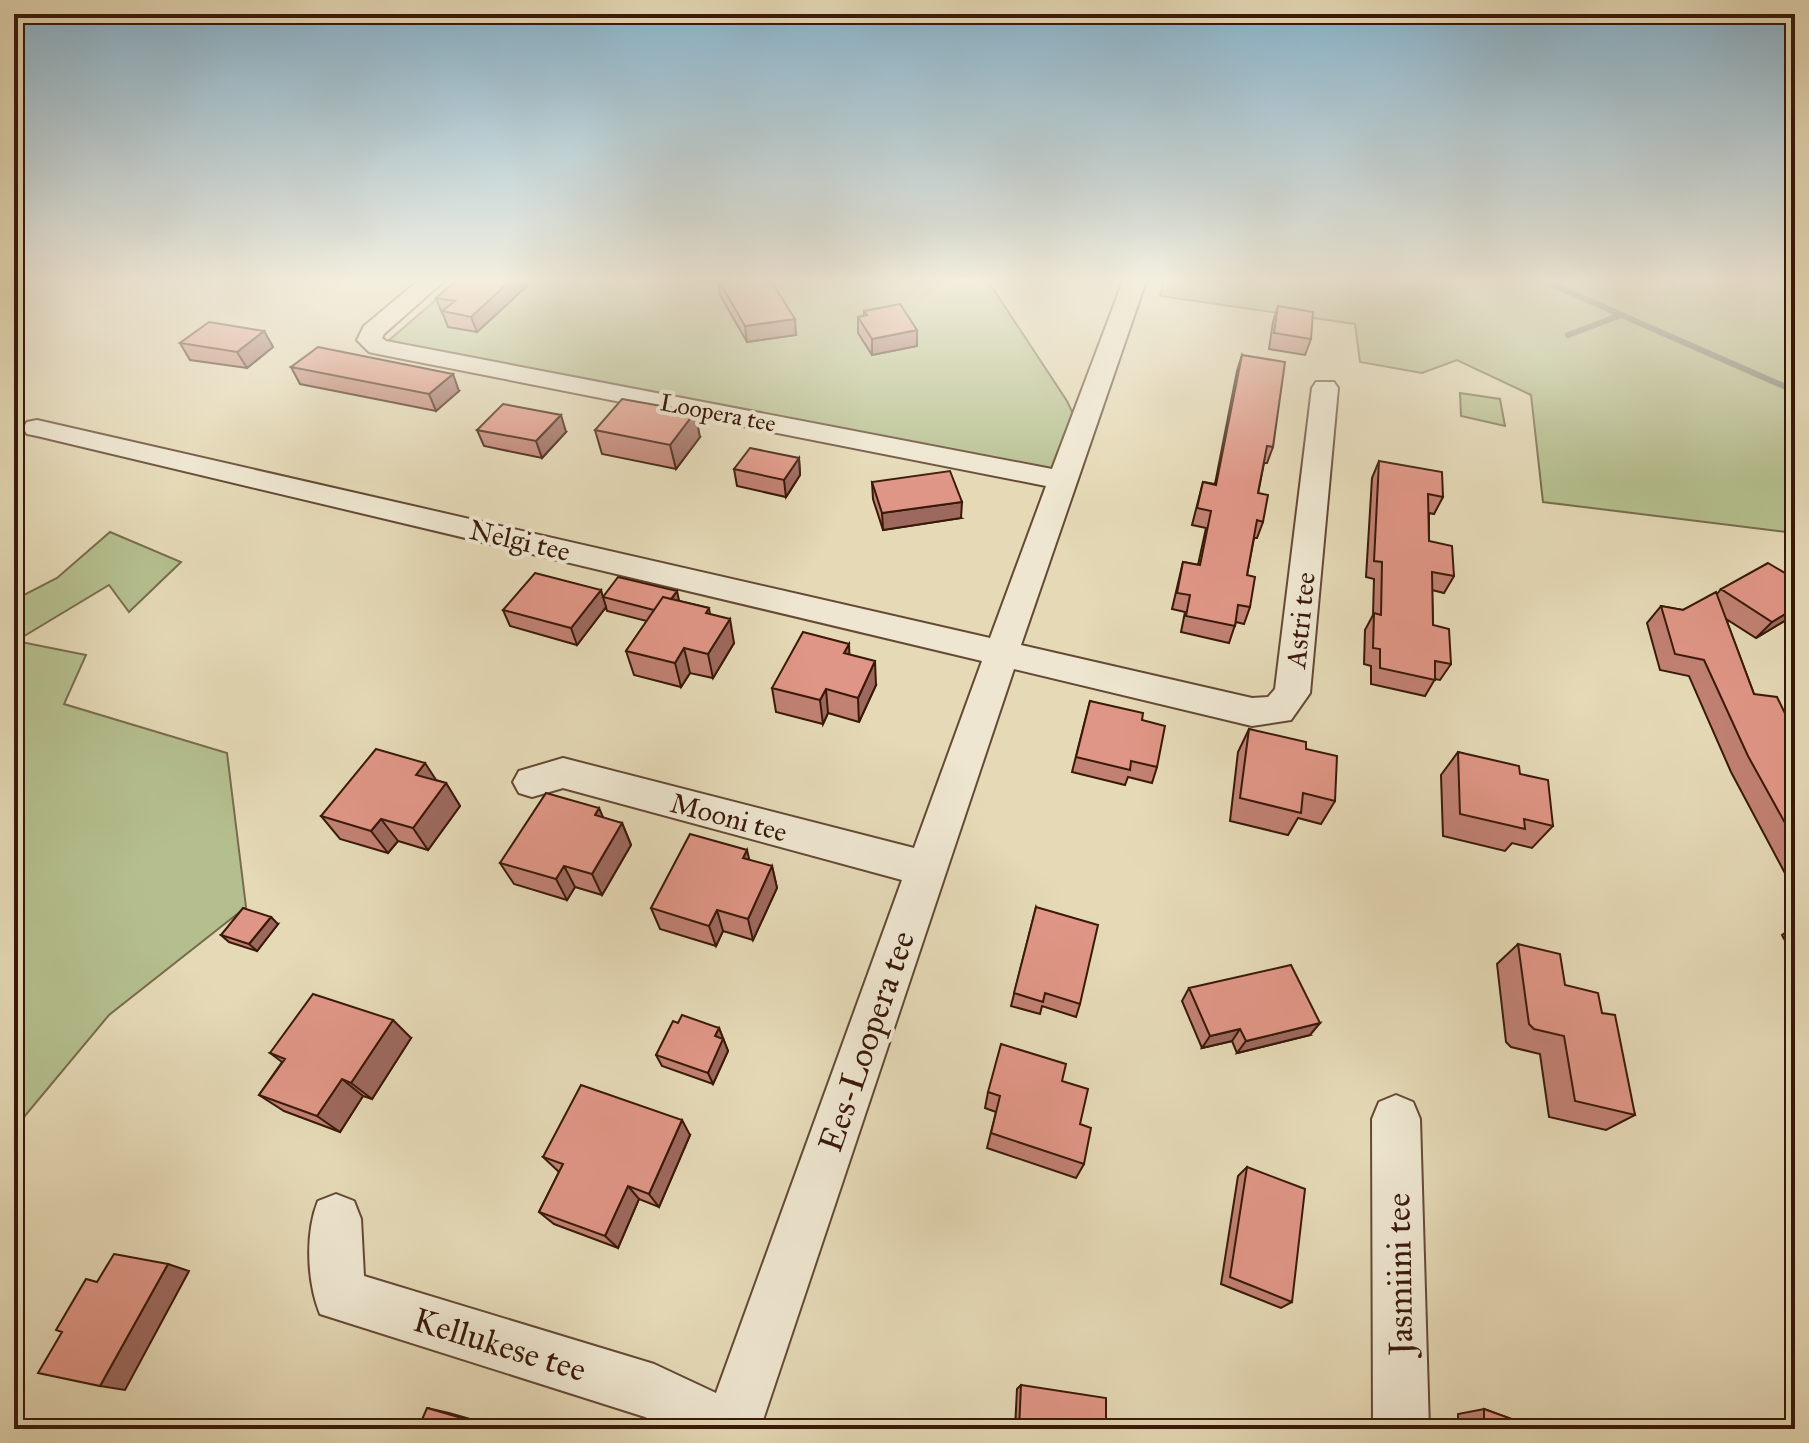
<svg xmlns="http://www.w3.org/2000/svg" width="1809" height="1443" font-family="'IM FELL Great Primer',serif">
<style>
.green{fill:#b5bf8e;stroke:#786c4c;stroke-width:2}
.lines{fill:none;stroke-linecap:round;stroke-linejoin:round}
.stream{stroke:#717a6d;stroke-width:6}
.street-casing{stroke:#654934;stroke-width:4}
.street{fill:#eee6d0;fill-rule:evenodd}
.wall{fill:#c18173;stroke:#3a1909;stroke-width:2}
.shaded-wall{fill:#9d695e;stroke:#3a1909;stroke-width:2}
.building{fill:#e09686;stroke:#3a1909;stroke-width:2}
.labels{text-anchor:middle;stroke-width:8;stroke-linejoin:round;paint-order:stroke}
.far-street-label{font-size:24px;fill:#3a1909;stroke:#eee6d0}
.street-label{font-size:28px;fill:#3a1909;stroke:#eee6d0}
.near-street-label{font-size:34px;fill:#3a1909;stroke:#eee6d0}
</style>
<rect width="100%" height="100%" fill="#e5d9b6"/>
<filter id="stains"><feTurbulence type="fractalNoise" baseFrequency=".0025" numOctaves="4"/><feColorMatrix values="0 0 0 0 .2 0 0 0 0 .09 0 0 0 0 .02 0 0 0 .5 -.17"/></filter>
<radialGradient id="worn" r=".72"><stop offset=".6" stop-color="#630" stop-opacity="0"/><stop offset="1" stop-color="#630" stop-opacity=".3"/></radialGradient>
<path class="green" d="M458 281H988L1067 401 1077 422 1054 469 1045 471 388 341Z
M1164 281H1795V533L1543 502 1531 395 1457 360 1422 373 1360 362 1355 324 1160 296Z
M1460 393 1500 399 1505 426 1461 416Z
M110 532 181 562 129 612 109 585 16 641 86 655 64 704 227 753 246 907 109 1015 14 1129V600L57 578Z"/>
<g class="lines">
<path class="stream" d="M1544 281 1795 391
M1568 335 1621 315"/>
<defs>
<path id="street" d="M418 281H444L384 334 382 338 386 341 1052 469 1123 281H1146L1021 645 1252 698 1268 697 1275 689 1312 388 1316 382H1334L1338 388 1310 693 1291 720 1252 726 1014 669 760 1429H668L645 1417 320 1314C307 1282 305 1233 318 1201L336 1194 354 1201 361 1219 364 1276 654 1364 716 1393 902 880 563 788 532 797 519 793 513 782 519 771 563 758 914 848 982 661 37 436 27 434 23 428 27 422 37 420 990 638 1046 486 378 354 369 352 357 340 364 326Z
M1396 1095 1413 1102 1420 1119 1429 1429H1373L1372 1119 1379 1102Z"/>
</defs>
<use href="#street" class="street-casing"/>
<use href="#street" class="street"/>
</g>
<path class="wall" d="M456 281H527L528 285 477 332 448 327 443 314 442 313 436 298Z
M718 281H771L796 335 747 342 720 295Z
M1278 306 1311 339 1305 355 1269 349 1273 322Z
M864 311 917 330V346L872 355 858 333V317L864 316Z
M264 331 273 347 247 368 190 360 180 343Z
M1242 355 1273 447 1267 463H1264L1258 493 1263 522 1257 538H1254L1247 575 1250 607 1244 624 1236 622 1229 643 1181 632 1185 612 1172 609 1183 562 1198 565 1206 528 1192 525 1203 482 1215 484 1237 371Z
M291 367 459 391 436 411 300 384Z
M477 430 566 432 542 458 484 446Z
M595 430 700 437 676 469 602 454Z
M799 458 800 475 786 497 737 486 734 469Z
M1379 461 1443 497 1434 514 1429 513V541L1454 576 1444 593 1432 590 1433 625 1451 664 1440 680 1435 679 1425 696 1371 684V666L1364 664 1365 630 1373 615 1374 579 1366 577 1372 478Z
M872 482 961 518 883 530 873 499Z
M1721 589 1786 620 1756 638 1726 619 1754 694 1795 734V878L1787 877 1731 772 1689 676 1660 670 1647 623 1661 606 1683 610 1717 594Z
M603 597 679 601 709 608 710 614 734 643 713 678 690 673 681 687 634 675 626 651 647 621 607 611 606 607 577 645 510 626 503 610Z
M876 685 859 722 828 713 823 724 776 712 772 688Z
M1090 701 1142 720 1157 767 1152 783 1128 777 1125 785 1072 772Z
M1249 729 1306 749 1335 801 1321 824 1298 818 1288 835 1230 821 1238 752Z
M1458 752 1520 774 1553 826 1532 848 1512 843 1505 851 1443 836 1441 775Z
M436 780 446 783 460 806 428 850 398 841 388 853 340 839 321 816Z
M603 818 622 823 631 845 602 895 575 887 567 900 514 884 500 863Z
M772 866 777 888 753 940 723 931 716 946 660 929 651 908Z
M1036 907 1080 1004 1076 1017 1042 1006 1040 1014 1011 1006Z
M278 924 257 951 229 942 221 935Z
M1795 926V959L1782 935Z
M1518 944 1565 985 1602 1013 1635 1115 1606 1130 1549 1117 1540 1054 1511 1047 1506 1042 1497 964Z
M1189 988 1310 1035 1237 1053 1232 1041 1202 1048 1182 1001Z
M678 1023 719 1028 728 1051 713 1084 662 1066 656 1055Z
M411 1038 372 1099 363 1096 340 1132 284 1111 259 1095 282 1062 270 1053Z
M1062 1081 1080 1124 1084 1164 1076 1178 987 1148 996 1112 985 1108 988 1092Z
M690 1135 659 1207 639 1199 618 1248 554 1224 539 1212 559 1172 543 1157Z
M1247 1167 1292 1302 1281 1308 1221 1284 1238 1176Z
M1021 1385 1106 1429H1015L1017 1389Z
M1484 1409 1539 1429H1458V1414Z"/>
<path class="shaded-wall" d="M510 281H527L528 285 477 332 471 317Z
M795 319 796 335 747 342 745 326Z
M917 330V346L872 355V339Z
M264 331 273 347 247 368 237 352Z
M453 374 459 391 436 411 429 394Z
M695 412 700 437 676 469 670 445Z
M561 415 566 432 542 458 536 441Z
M799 458 800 475 786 497 784 480Z
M962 502 961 518 883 530 882 513Z
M601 590 606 607 577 645 571 628Z
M677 591 680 605 663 612Z
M1795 608V611L1786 620 1756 638 1772 622Z
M730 619 734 643 713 678 708 654Z
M849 644 850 668 844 653Z
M684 648 690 673 681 687 675 663Z
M875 661 876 685 859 722 858 698Z
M826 689 828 713 823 724 820 700Z
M425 763 440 786 416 775Z
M446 783 460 806 428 850 413 828Z
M599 808 609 831 595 815Z
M381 819 398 841 388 853 371 831Z
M622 823 631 845 602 895 592 874Z
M747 850 752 871 743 858Z
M564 866 575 887 567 900 556 879Z
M772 866 777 888 753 940 748 919Z
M717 910 723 931 716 946 709 926Z
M271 917 278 924 257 951 249 944Z
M393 1020 411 1038 372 1099 351 1083Z
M1320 1023 1310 1035 1237 1053 1246 1041Z
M719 1028 728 1051 713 1084 708 1073 715 1036Z
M1240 1029 1232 1041 1202 1048 1210 1036Z
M342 1079 363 1096 340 1132 317 1116Z
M682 1120 690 1135 659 1207 649 1194Z
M628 1186 639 1199 618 1248 605 1236Z
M168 1264 189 1271 125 1390 100 1386Z
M427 1408 449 1413 505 1429H500Z"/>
<path class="building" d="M456 281H510L471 317 442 311 455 301 436 298Z
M719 281H771L795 319 745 326Z
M900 304 917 330 872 339 858 317 867 315 864 311Z
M1278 306 1313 312 1311 339 1274 333Z
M209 322 264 331 237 352 180 343Z
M318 347 453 374 429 394 291 367Z
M1242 355 1285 362 1273 447 1267 446 1258 493 1268 495 1263 522 1257 520 1247 575 1255 577 1250 607 1238 605 1235 626 1186 616 1190 595 1177 593 1183 562 1200 565 1211 511 1197 508 1203 482 1216 485Z
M622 399 695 412 670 445 595 430Z
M503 404 561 415 536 441 477 430Z
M750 448 799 458 784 480 734 469Z
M1379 461 1442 472 1443 497 1428 494 1429 541 1452 546 1454 576 1432 572 1433 625 1449 629 1451 664 1435 661V680L1380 668V649L1373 648 1374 613 1381 615 1382 562 1374 561Z
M950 471 962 502 882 513 872 482Z
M1768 563 1795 579V608L1772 622 1721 589Z
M535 573 601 590 571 628 503 610Z
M618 577 677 591 671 599 663 597 654 610 603 597Z
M1716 592 1754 694 1777 697 1795 734V841L1748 756 1704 660 1675 654 1661 606 1683 610Z
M663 597 709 608 706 613 730 619 708 654 684 648 675 663 626 651Z
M803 632 849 644 844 653 875 661 858 698 826 689 820 700 772 688Z
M1090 701 1143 713 1142 720 1165 726 1157 767 1131 761 1130 770 1076 757Z
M1249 729 1306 742V749L1337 756 1335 801 1303 793 1301 813 1240 798Z
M376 749 425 763 416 775 446 783 413 828 381 819 371 831 321 816Z
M1458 752 1519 766 1520 774 1548 780 1553 826 1524 819 1525 829 1460 814Z
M546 793 599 808 595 815 622 823 592 874 564 866 556 879 500 863Z
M690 834 747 850 743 858 772 866 748 919 717 910 709 926 651 908Z
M1036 907 1098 925 1080 1004 1045 993 1043 1002 1014 993Z
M243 908 271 917 249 944 221 935Z
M1518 944 1560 954 1565 985 1598 993 1602 1013 1615 1015 1635 1115 1575 1101 1564 1036 1534 1029 1529 1024Z
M1291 965 1320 1023 1246 1041 1240 1029 1210 1036 1189 988Z
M313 994 393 1020 351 1083 342 1079 317 1116 259 1095 285 1059 270 1053Z
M682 1015 719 1028 715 1036 723 1039 708 1073 656 1055 673 1021 678 1023Z
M1001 1044 1066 1064 1062 1081 1088 1089 1080 1124 1091 1128 1084 1164 991 1133 1000 1096 988 1092Z
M581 1085 682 1120 649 1194 628 1186 605 1236 539 1212 563 1164 543 1157Z
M1247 1167 1305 1189 1292 1302 1230 1277Z
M114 1254 168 1264 100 1386 38 1373 62 1332 56 1330 86 1279 97 1282Z
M1021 1385 1106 1398V1429H1019Z
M427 1408 500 1429H418Z
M1484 1409 1539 1429H1484Z"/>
<linearGradient id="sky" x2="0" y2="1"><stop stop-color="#87b6d2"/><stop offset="0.58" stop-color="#f3eede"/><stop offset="1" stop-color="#f3eede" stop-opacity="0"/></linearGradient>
<rect width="1809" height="483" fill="url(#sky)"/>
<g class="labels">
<g class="far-street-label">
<text transform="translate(718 413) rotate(11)" y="8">Loopera tee</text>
</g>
<g class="street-label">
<text transform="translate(520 540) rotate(13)" y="10">Nelgi tee</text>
<text transform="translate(1300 620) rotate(-84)" y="10">Astri tee</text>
<text transform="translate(729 817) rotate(15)" y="10">Mooni tee</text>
</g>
<g class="near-street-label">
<text transform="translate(866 1041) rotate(-71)" y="12">Ees-Loopera tee</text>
<text transform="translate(1399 1274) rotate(-91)" y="12">Jasmiini tee</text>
<text transform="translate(500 1344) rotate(17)" y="12">Kellukese tee</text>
</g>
</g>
<rect width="1809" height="1443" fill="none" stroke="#e5d9b6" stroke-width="48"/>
<rect x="16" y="16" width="1777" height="1411" fill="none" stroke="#3a1909" stroke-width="4"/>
<rect x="24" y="24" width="1761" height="1395" fill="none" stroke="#3a1909" stroke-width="2"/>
<rect width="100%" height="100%" filter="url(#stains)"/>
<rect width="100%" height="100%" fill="url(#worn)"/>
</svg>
